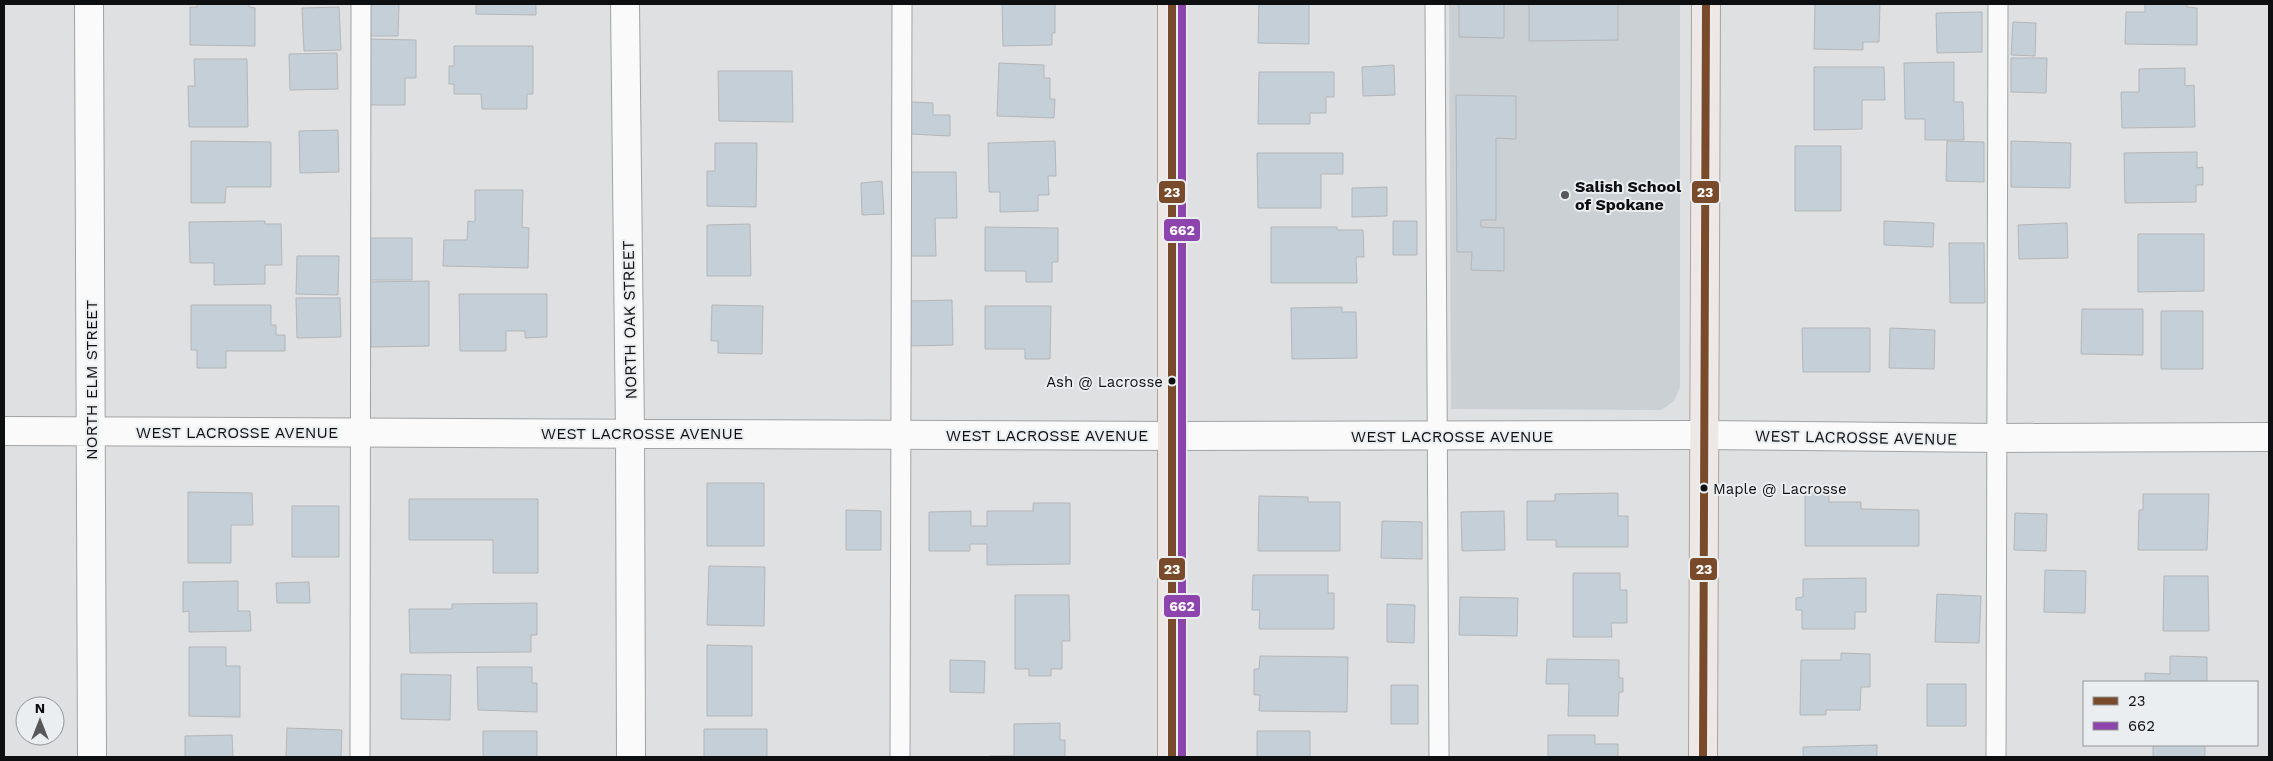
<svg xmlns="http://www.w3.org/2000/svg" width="2273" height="761" font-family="'Work Sans',sans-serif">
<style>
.built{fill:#cbd0d4}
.building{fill:#c4cfd8;stroke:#b5b6b7}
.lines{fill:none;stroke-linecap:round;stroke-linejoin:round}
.service-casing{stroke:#a2a3a4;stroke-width:21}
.minor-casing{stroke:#a2a3a4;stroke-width:30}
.primary-casing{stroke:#aba49d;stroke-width:30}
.service{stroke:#fafafb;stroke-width:19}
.minor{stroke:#fafafb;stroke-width:28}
.primary{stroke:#ede8e5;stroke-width:28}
.bus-1-casing{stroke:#ebeef0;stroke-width:11}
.bus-2-casing{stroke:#ebeef0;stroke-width:11}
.bus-1{stroke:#7a4b2a;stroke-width:8}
.bus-2{stroke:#8e44ad;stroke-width:8}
.poi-dot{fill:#57585a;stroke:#ebeef0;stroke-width:2}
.bus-dot{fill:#0e0f10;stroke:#ebeef0;stroke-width:2}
.labels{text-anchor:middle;stroke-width:4;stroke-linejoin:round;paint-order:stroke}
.bus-label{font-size:15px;fill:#0e0f10;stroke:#ebeef0;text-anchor:end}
.poi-label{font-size:16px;font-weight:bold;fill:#0e0f10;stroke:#ebeef0;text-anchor:start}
.street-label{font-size:16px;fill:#0e0f10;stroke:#ebeef0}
.line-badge{stroke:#ebeef0;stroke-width:2}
.badge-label{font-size:14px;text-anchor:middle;font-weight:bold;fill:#fff}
</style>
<rect width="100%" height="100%" fill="#dfe0e2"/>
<path class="built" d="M1449 4H1680V387L1674 401 1661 410 1451 409Z"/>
<path class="building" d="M197 4H249V7L255 8V46L190 45V7H197Z
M367 4H399L398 36H367Z
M476 4H536V15L476 14Z
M1002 4H1055V33H1052V45L1003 46Z
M1259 4H1309V44L1258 43Z
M1459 4H1504V38L1459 37Z
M1529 4H1618V40L1529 41Z
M1815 4H1880L1879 42H1863V50L1814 49Z
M2145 4H2187V7L2197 8V45L2125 44 2126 12H2145Z
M339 7 341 50 304 51 302 8Z
M1982 12V52L1937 53 1936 13Z
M2013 22 2036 23 2035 56 2011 55Z
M368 39 416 40V78H405V105H367Z
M454 46H533V94H527V109H482L481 94H454V84H449V66H454Z
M337 53 338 89 290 90 289 54Z
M2011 58H2047L2046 93 2011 92Z
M194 59H247L248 127H189L188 86H195Z
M1954 62V102H1963L1964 140H1925V119H1905L1904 63Z
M999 63 1044 65V78H1050V99H1055L1054 118 997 116Z
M1394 65 1395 95 1363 96 1362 67Z
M1814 67H1884L1885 100H1862V129L1814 130Z
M2185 68V86L2194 85 2195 127 2122 128 2121 92H2139V69Z
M718 71H792L793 122 719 121Z
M1259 72H1334V97H1326V113H1310V124H1258Z
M1456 95 1516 96V139L1496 138V220H1481V227L1504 228V271L1471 270 1472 252H1457Z
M911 102 933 103V115H950V136L910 134Z
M338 130 339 172 300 173 299 131Z
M191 141 271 142V187H226L225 203H191Z
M1055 141 1056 176H1048L1049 195H1038V211L1000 212V192H989L988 143Z
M1947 141 1984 142V182L1946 181Z
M2011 141 2071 143 2070 188 2011 187Z
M715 143H757L756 207 707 206V171H715Z
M1795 146H1841V211H1795Z
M2197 152V168L2203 167V185H2196V202L2125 203 2124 153Z
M1257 153H1343V174H1321V208H1258Z
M909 172H956L957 218H935L936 256H910Z
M882 181 884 214 862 215 861 183Z
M1387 187V216L1352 217V188Z
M475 190H523L522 227 529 228 528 268 443 266 444 240H467L468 221 475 222Z
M265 221V224H281L282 265H265V284L214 285V263H190L189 222Z
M1393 221H1417V255H1393Z
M1884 221 1934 223 1933 247 1884 245Z
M2067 223 2068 258 2019 259 2018 225Z
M750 224 751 276H707V225Z
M985 227 1058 228V262H1052V282H1026V271H985Z
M1271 227H1337V230H1363L1364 257H1356L1357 283H1271Z
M2138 234H2204V291L2138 292Z
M370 238H412V280H370Z
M1949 243H1984L1985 303H1950Z
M297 256H339L338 295 296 294Z
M429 281V346L371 347 370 282Z
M459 294H547V337L525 338V331H506V351H460Z
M296 298H340L341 337 297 338Z
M952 300 953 345 910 346 909 301Z
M191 305H271V325H276V335H285V351H226V368H197V350H191Z
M712 305 763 306 762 354 718 353V341H711Z
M985 306H1051L1050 359H1025V349H985Z
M1342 307V312H1356L1357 358 1292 359 1291 308Z
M2082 309H2143V355L2081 354Z
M2161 311H2203V369H2161Z
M1802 328H1870V372H1803Z
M1890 328 1935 330 1934 369 1889 368Z
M707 483H764V546H707Z
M188 492 252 493 253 525H231V563H188Z
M1618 493V516H1628V547H1556V540H1527V501H1555V494Z
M1805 493H1829V502H1861V509L1919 510V546H1805Z
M2143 494H2209L2207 550H2138L2139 510H2143Z
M1259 496 1308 497V502H1340V551H1258Z
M409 499H538V573H493V540H409Z
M1033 503H1070V564L987 565V544H970V551H929V512L971 511V526H987V511H1033Z
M292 506H339V557H292Z
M846 510 881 511V550H846Z
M1504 511 1505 550 1462 551 1461 512Z
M2015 513 2047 514 2046 551 2014 550Z
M1382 521 1422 522V559L1381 558Z
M709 566 765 567 764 626 707 625Z
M2045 570 2086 571 2085 613 2044 612Z
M1573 573H1620V590H1627V623H1611L1612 637H1573Z
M1253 575H1328V593H1334V629H1259L1260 610H1252Z
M2164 576H2208L2209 631H2163Z
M1866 578V612H1855V629H1802V610H1796V598L1803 597V579Z
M238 581V611H250L251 631 189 632V611L183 612V582Z
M309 582 310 603H277L276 583Z
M1937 594 1981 596 1979 643 1935 642Z
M1015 595H1069L1070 641H1062V669H1051V676H1029V669H1015Z
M1460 597 1518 598 1517 636 1459 635Z
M537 603V635H531V652L410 653 409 609H452V604Z
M1387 604 1415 605 1414 643 1387 642Z
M707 645 752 646V716H707Z
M189 647H226V666H240V717L189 716Z
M1841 653 1870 654V687H1861L1860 710H1826V715H1800L1801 660H1841Z
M1260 656 1348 657 1347 712 1259 711 1260 695H1254V669H1259Z
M2170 656 2207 657V682H2145V673L2170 674Z
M1547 659 1619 660V678H1623V692H1619L1618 716H1568L1569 684H1546Z
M950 660 985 661 984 693 950 692Z
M477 667H532V683H537V712L478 710Z
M401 674 451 675 450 720 401 719Z
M1927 684H1966V726H1927Z
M1391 685H1418V724H1391Z
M1060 723V740H1065V757H990V756H1014V724Z
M287 728 342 730 341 757H286Z
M704 729H767V757H704Z
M483 731H537V757H483Z
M1257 731H1310V757H1257Z
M232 735 233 757H185V736Z
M1548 735H1595V744H1618V757H1548Z
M1877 745V757H1803V747Z
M2153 745H2205V757H2153Z"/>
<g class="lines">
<defs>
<path id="service" d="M1435 4 1439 757
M360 757 361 4
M900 757 902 4
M1996 757 1998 4"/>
<path id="minor" d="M89 4 92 757
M625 4 630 432 631 757
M4 431 1171 436 1704 435 1998 438 2269 437"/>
<path id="primary" d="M1172 757V4
M1703 757 1706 4"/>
</defs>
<use href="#service" class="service-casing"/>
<use href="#minor" class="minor-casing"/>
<use href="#primary" class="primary-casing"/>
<use href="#service" class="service"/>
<use href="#minor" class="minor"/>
<use href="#primary" class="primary"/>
<defs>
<path id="bus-1" d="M1172 4V757
M1703 757 1706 4"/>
<path id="bus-2" d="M1182 4V757"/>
</defs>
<use href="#bus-1" class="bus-1-casing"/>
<use href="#bus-2" class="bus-2-casing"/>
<use href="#bus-1" class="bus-1"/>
<use href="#bus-2" class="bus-2"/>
</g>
<circle class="poi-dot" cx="1565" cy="195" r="5"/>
<g class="bus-dot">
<circle cx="1172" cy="381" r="4.5"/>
<circle cx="1704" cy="488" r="4.5"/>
</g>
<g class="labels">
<g class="bus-label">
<text x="1163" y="387">Ash @ Lacrosse</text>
<text x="1713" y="494" text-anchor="start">Maple @ Lacrosse</text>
</g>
<g class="poi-label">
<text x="1575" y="192">Salish School<tspan x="1575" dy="18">of Spokane</tspan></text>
</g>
<g class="street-label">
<text transform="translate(629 320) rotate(-91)" y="6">NORTH OAK STREET</text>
<text transform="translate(91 380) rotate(-90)" y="6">NORTH ELM STREET</text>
<text x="237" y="438">WEST LACROSSE AVENUE</text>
<text x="642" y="439">WEST LACROSSE AVENUE</text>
<text x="1047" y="441">WEST LACROSSE AVENUE</text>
<text x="1452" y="442">WEST LACROSSE AVENUE</text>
<text transform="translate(1856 437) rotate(1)" y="6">WEST LACROSSE AVENUE</text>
</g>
</g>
<g class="line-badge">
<rect x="1158" y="180" width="28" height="24" rx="5" fill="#7a4b2a"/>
<rect x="1691" y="180" width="29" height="24" rx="5" fill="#7a4b2a"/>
<rect x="1163" y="218" width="38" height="24" rx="5" fill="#8e44ad"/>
<rect x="1158" y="557" width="28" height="24" rx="5" fill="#7a4b2a"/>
<rect x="1689" y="557" width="29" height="24" rx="5" fill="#7a4b2a"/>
<rect x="1163" y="594" width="38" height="24" rx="5" fill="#8e44ad"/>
</g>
<g class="badge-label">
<text x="1172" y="197">23</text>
<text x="1705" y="197">23</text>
<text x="1182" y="235">662</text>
<text x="1172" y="574">23</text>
<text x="1704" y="574">23</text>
<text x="1182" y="611">662</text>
</g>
<rect width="2273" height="761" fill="none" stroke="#0e0f10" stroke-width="10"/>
<rect x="2083" y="681" width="175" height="65" fill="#ebeef0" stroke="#939596"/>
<rect x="2093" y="697" width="25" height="8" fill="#7a4b2a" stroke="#939596"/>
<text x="2128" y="706" font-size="15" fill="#0e0f10">23</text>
<rect x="2093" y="722" width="25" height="8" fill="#8e44ad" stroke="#939596"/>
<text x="2128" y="731" font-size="15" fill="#0e0f10">662</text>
<g transform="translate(40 721)"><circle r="24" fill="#ebeef0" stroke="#939596"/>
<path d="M0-4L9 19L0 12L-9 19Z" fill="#57585a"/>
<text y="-8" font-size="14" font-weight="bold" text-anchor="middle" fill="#0e0f10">N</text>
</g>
</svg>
